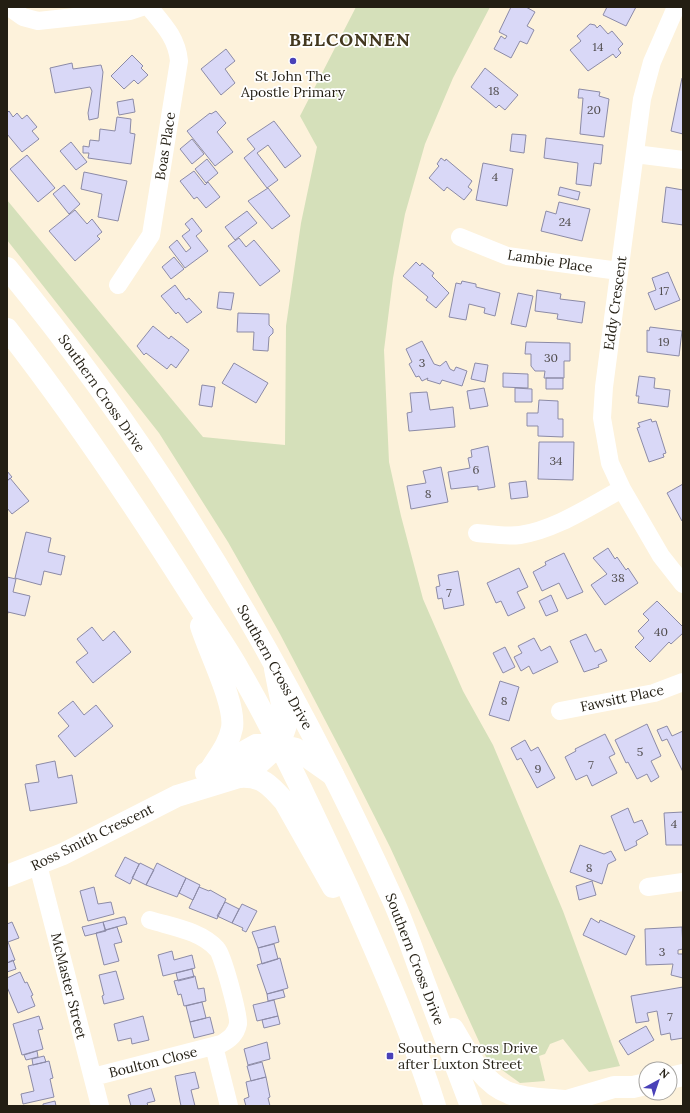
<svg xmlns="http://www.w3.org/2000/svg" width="690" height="1113" font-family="Lora,serif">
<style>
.green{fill:#d5e0ba}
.building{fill:#d9d8f7;stroke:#8c8ba7}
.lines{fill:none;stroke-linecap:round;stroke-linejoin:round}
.minor{stroke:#fff;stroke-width:18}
.tertiary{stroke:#fff;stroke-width:22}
.secondary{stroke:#fff;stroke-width:22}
.poi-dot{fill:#4941b8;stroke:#fff;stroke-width:1.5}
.labels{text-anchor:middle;stroke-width:3.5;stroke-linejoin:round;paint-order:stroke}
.number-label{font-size:12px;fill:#504c4c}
.poi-label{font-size:14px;fill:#231e13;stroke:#fff}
.street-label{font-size:14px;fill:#231e13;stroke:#fff}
.district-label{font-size:18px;font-weight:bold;letter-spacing:1px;fill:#43381f;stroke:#fff}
</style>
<rect width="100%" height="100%" fill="#fdf2db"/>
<path class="green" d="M356 7H490L453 78 425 144 405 214 393 278 384 350 389 462 401 516 423 599 463 691 493 745 563 911 620 1066 589 1072 563 1039 550 1044 545 1054 539 1056 545 1081 520 1083 487 1059 390 847 347 762 280 634 228 542 159 433 7 240V200L203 437 285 445 286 326 301 223 317 147 300 116Z"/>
<path class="building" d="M511 7H526L535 12 527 26 534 30 527 44 520 41 511 58 494 49 501 36 505 39 507 36 499 32Z
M607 7H636L626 26 603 15Z
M590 24 595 25 597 28 600 25 608 34 612 31 623 44 618 49 621 53 616 58 613 54 588 71 570 50 581 41 577 36Z
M226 49 235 61 225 69 235 83 221 95 201 69Z
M132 55 143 66 141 68 148 75 138 84 134 80 124 89 111 76Z
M72 63 73 69 101 65 103 72 98 118 89 120 88 113 92 91 90 87 55 93 50 68Z
M485 68 518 95 505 110 499 105 496 108 471 87Z
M682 78 683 79V134L671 131Z
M579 89 600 92 599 96 609 99 604 137 580 134 583 98H578Z
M133 99 135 112 119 115 117 102Z
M9 111 13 117 17 113 22 119 27 115 37 127 32 131 39 139 22 152 7 134V113Z
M216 111 226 123 217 132 233 152 215 166 187 131 210 113 211 114Z
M117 117 131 119 130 133 135 134 131 164 88 158 89 153H83V146L89 147 90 140 99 141 100 129 115 131Z
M274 121 301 156 285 168 268 145 257 153 278 180 267 188 244 158 255 149 247 139Z
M512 134 526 135 524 153 510 151Z
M546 138 603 145 601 164 594 163 591 186 576 184 578 163 544 158Z
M192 139 204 154 192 164 180 149Z
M71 142 87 162 76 170 60 151Z
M27 155 55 188 38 202 10 169Z
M441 158 445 161 446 159 472 181 468 187 472 190 464 200 447 187 444 191 429 178 439 166 437 164Z
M207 159 218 173 206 183 195 169Z
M483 163 513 169 507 206 476 200Z
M194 171 205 185 208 182 220 197 206 208 197 197 194 199 180 181Z
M84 172 127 181 118 221 98 217 102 194 81 189Z
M64 185 80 204 69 214 53 194Z
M560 187 580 192 578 200 558 195Z
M666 187 683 190V225L662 222Z
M268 188 290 216 272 229 248 201Z
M559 202 590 209 582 241 541 231 546 211 556 214Z
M75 210 87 224 92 219 102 232 97 236 100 239 75 261 49 231Z
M247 211 257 223 235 240 225 227Z
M192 218 202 231 196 236 208 251 185 268 169 247 177 240 186 252 191 248 182 236 190 230 185 224Z
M239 238 246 247 254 240 280 271 260 286 228 246Z
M174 257 184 269 171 279 162 267Z
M416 262 420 266 422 263 434 273 432 276 449 293 436 308 426 300 428 297 403 276Z
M668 272 680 300 655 310 648 293 656 290 652 278Z
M462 281 476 284V287L500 293 495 316 484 313 485 308 469 304 466 320 449 317 456 283 461 284Z
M175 285 186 300 189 298 202 312 187 323 178 312 176 314 161 296Z
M537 290 561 294 560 299 585 302 582 323 557 319 558 314 535 311Z
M219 292 234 293 231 310 217 308Z
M518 293 533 296 526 327 511 324Z
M238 313 269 314V325L273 329V333L269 337 268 351 253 350 254 332H237Z
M153 326 169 339 171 336 189 350 176 368 171 364 167 369 146 353 144 355 137 346Z
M650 327 682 331 679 356 647 352V330L649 331Z
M422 341 434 364 440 366 446 361 450 369 454 371 456 367 467 371 462 386 442 380 440 384 427 380 428 378 422 381 419 376 416 377 409 364 412 362 406 349Z
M526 342 570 343V361H564V378H544L545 371H535L531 366V354H525Z
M234 363 268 383 256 403 222 383Z
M475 363 488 365 485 382 471 379Z
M503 373 528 374V388L503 387Z
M639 376 655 378 654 388 670 390 668 407 638 403 639 396H636Z
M546 378H563V389H546Z
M202 385 215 387 212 407 199 405Z
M484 388 488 406 470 409 467 391Z
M515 388 532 389V402H515Z
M427 392 430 410 453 407 455 427 409 431 407 413 412 412 410 393Z
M539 400 558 401V419H563V437L538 436V426H527V413H538Z
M651 419 652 422 656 421 666 453 663 454 664 457 649 462 637 428 640 427 638 423Z
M539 442H574L573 480 538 479Z
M488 446 495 487 478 490V486L451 489 448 472 470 468 468 458 472 457 471 450Z
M441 467 448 502 411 509 407 486 426 483 423 471Z
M7 471 12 477 7 481Z
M10 478 29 501 12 514 7 508V481Z
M526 481 528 497 511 499 509 483Z
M683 484V520L682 521 667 493Z
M26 532 51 538 48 552 65 556 61 575 44 571 41 585 15 578Z
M608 548 615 559 617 557 626 570 628 568 638 583 605 605 591 585 607 574 593 558Z
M564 553 583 592 567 599 559 583 542 591 533 572 546 565 545 562Z
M519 568 528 587 517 592 525 608 508 616 501 601 496 603 487 583Z
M458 571 464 605 444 609 442 598 438 599 436 587 440 586 438 575Z
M7 577 16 579 13 592 30 596 25 616 8 612 7 617Z
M551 595 558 611 546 616 539 601Z
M657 601 683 627V633L671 644 669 642 650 662 635 647 644 638 638 631 649 620 643 614Z
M92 627 103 641 114 631 131 652 93 683 76 662 88 653 77 639Z
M586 634 595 652 601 649 607 661 598 665 599 667 584 672 570 641Z
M534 638 541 651 550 646 558 662 533 674 529 666 521 671 514 657 522 653 518 646Z
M505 647 515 667 503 673 493 653Z
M500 681 519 687 509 721 489 715Z
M73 701 84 715 96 705 113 726 75 757 58 736 69 726 58 713Z
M647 724 661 756 651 761 659 777 651 782 647 774 637 779 628 762 626 763 615 740Z
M667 726 672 736 683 731V772L667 739 662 741 657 730Z
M605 734 615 754 609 757 617 773 592 786 587 775 576 780 565 757 576 751 575 749Z
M525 740 531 751 538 747 555 778 537 788 521 758 517 760 511 748Z
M55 761 58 778 72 775 77 803 30 811 25 784 39 782 36 765Z
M628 808 634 823 642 820 648 834 636 841 637 845 625 851 611 816Z
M683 812V845H666L664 813Z
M580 845 604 854 611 851 616 860 608 864 602 884 570 872Z
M125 857 139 864 130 884 115 876Z
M140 863 154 870 146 885 132 878Z
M157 863 186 878 177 897 146 885Z
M186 878 200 885 193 900 179 893Z
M592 881 596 895 579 900 576 886Z
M94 887 98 904 111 902 114 914 88 921 80 891Z
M199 887 209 891 210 890 226 899 217 919 189 908Z
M225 902 239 909 232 923 217 916Z
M242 904 257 911 246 932 242 930 243 928 232 923Z
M123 917H125L127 924 105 930 103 922Z
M591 918 599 923 600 920 635 936 626 955 583 935Z
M12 922 19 938 8 942 15 960 7 963V924Z
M103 922 106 931 85 936 82 927Z
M275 926 279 942 258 948 252 932Z
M117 927 122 942 114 944 119 961 104 965 96 933Z
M682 927 683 949 678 950V954H683V978L671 975 673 964 646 965 645 929Z
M274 944 278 959 262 964 258 948Z
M172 951 174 960 192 955 195 968 163 976 158 955Z
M280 958 288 988 267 994 257 965Z
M13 960 16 969 7 972V963Z
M192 969 194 977 178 981 176 973Z
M116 971 124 999 104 1004 102 996 104 995 99 975Z
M20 972 25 983 27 982 33 995 31 996 35 1006 18 1013 7 987V978Z
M195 976 198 989 204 988 206 1001 184 1006 181 994 178 995 174 981Z
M683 987V1038L671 1040 670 1033 661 1035 657 1011 647 1013 649 1021 636 1023 631 996Z
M283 990 285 997 268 1001 267 994Z
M274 1000 278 1016 257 1021 253 1005Z
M202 1002 206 1018 190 1022 186 1006Z
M39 1016 43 1029 38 1030 43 1049 22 1055 13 1024Z
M143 1016 149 1040 132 1044 131 1038 118 1041 114 1024Z
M278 1016 280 1024 264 1028 262 1020Z
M210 1017 214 1033 194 1038 190 1022Z
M646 1026 654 1040 628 1055 619 1041Z
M267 1042 270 1059 248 1065 244 1049Z
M37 1051 38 1057 26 1060 24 1055Z
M44 1056 46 1062 33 1065 32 1059Z
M49 1061 53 1078 50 1079 54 1097 23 1104 21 1094 34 1091 28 1066Z
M262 1062 266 1077 251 1081 247 1066Z
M195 1072 199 1088 191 1090 195 1106H181L175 1076Z
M266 1077 270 1097 268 1098 270 1106H246L244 1099 249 1097 246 1082Z
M151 1088 155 1101 147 1103 148 1106H131L128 1095Z
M55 1101 56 1106H43V1104Z"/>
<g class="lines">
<path class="minor" d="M9 7 23 17 38 21 130 11 142 7
M676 7 652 62 642 99 604 387 602 418 610 463 622 489 661 556 683 584
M635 154 683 160
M460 237 507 256 619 271
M118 285 151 235 179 61C177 38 163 24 149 7
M477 533C491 534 506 537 520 535 557 529 590 506 622 489
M560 711 654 693 683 682
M38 865 100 1106
M648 887 683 882
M214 1046 229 1106
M93 1077 221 1044C230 1039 236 1034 238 1024 239 1016 223 955 217 949 201 931 173 927 150 920"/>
<path class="tertiary" d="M206 773 256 745H279L296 749 333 775
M7 876 63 854 177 796 239 777 258 764 279 745 286 725 275 669
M670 1078 683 1075
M550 1106 614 1087H633L646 1084"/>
<path class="secondary" d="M7 268C164 459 290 673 392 898 404 924 413 952 423 979 439 1021 455 1064 471 1106
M7 329C74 415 135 506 193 598 208 622 225 645 239 670 279 739 313 813 347 886 379 958 411 1030 435 1106
M201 626C209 652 236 704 232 728 229 744 219 756 211 769
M239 777C262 775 271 786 285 802L333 887
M453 1029C467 1052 482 1083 509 1093 526 1100 547 1099 564 1101"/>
</g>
<g class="poi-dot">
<circle cx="293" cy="61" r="4"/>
<rect x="386" y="1052" width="8" height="8" rx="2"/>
</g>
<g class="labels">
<g class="number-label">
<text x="598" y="51">14</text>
<text x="494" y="95">18</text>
<text x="594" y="114">20</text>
<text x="495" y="181">4</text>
<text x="565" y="226">24</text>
<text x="664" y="295">17</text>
<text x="664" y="346">19</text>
<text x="551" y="362">30</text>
<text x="422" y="367">3</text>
<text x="556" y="465">34</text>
<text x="476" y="474">6</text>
<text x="428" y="498">8</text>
<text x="618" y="582">38</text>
<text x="449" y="597">7</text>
<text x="661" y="636">40</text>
<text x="504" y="705">8</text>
<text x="640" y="756">5</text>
<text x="591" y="769">7</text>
<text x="538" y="773">9</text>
<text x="674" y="828">4</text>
<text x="589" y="872">8</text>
<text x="662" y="956">3</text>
<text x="670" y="1021">7</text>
</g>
<g class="poi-label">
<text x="293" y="81">St John The<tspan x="293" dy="16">Apostle Primary</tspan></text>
<text x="398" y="1053" text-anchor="start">Southern Cross Drive<tspan x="398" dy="16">after Luxton Street</tspan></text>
</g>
<g class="street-label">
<text transform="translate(165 146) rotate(-81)" y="5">Boas Place</text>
<text transform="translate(550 261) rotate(9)" y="5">Lambie Place</text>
<text transform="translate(615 303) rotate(-82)" y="5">Eddy Crescent</text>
<text transform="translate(102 393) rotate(55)" y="5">Southern Cross Drive</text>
<text transform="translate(275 667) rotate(61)" y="5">Southern Cross Drive</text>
<text transform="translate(622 698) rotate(-12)" y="5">Fawsitt Place</text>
<text transform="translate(92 837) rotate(-26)" y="5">Ross Smith Crescent</text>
<text transform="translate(415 959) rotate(69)" y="5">Southern Cross Drive</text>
<text transform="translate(69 986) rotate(76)" y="5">McMaster Street</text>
<text transform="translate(153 1062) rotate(-14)" y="5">Boulton Close</text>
</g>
<g class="district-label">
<text x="350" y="46">BELCONNEN</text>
</g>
</g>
<rect width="690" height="1113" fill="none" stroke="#231e13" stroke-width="16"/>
<g transform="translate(658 1081) rotate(40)"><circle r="19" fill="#ffffff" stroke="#a7a5a1"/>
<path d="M0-3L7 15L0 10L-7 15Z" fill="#4941b8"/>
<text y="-6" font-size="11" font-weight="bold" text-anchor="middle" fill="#231e13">N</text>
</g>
</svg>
